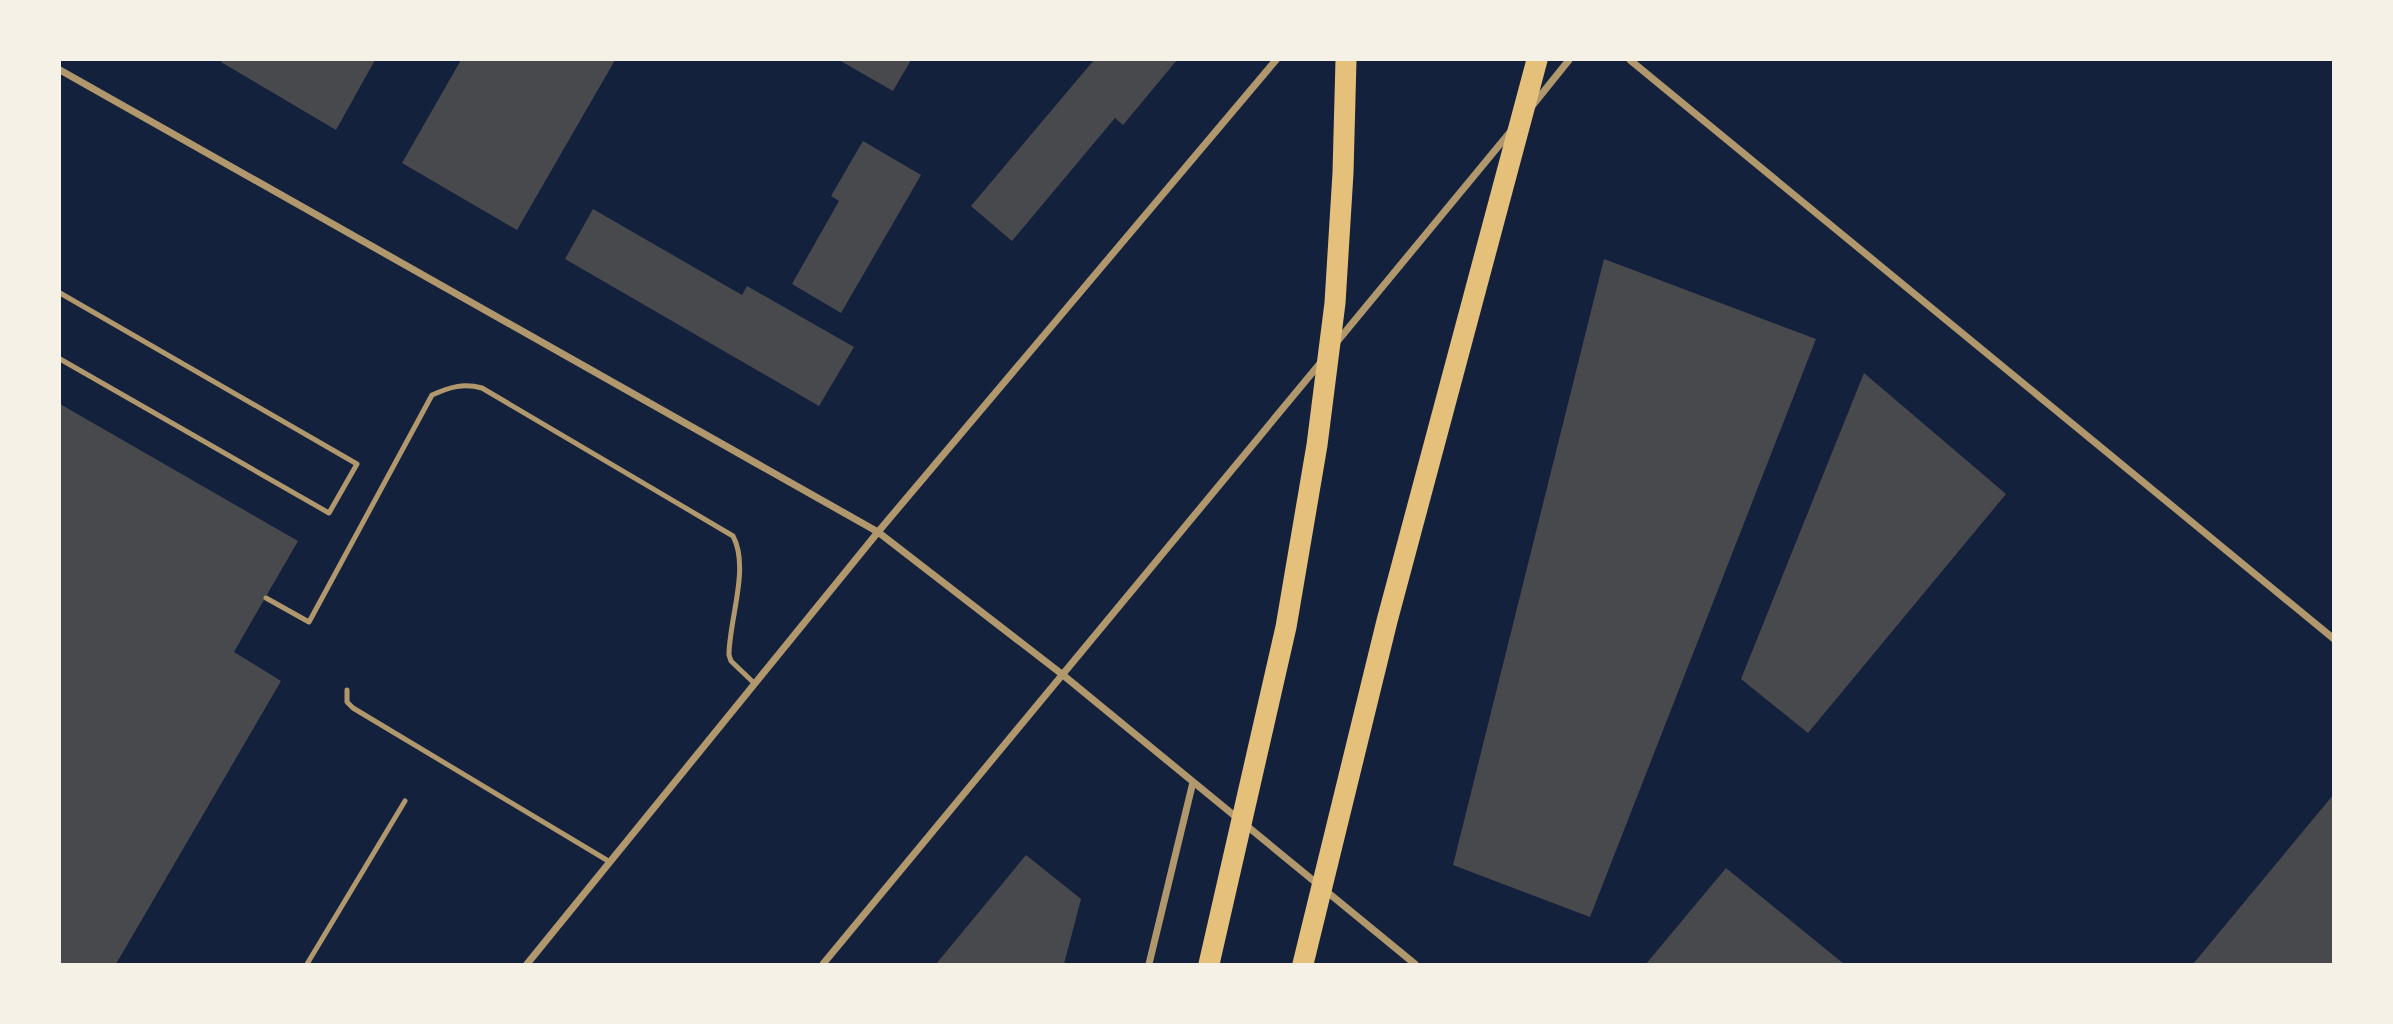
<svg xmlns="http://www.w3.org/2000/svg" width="2393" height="1024" font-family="Literata,serif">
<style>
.building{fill:#48494c}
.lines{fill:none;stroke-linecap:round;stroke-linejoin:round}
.service{stroke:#b1986c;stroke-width:5}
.minor{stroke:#b1986c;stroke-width:7}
.motorway{stroke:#e5c07b;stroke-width:21}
</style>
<rect width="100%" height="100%" fill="#14213d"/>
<path class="building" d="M223 60H375L336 130 221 62Z
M461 60H615L517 230 402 163Z
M839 60H911L893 91Z
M1094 60H1177L1123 125 1115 118 1012 241 971 206Z
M863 141 921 175 841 313 792 284 839 201 831 196Z
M593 209 742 295 747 286 854 347 819 406 565 259Z
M1604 259 1816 339 1590 917 1453 865Z
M1864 373 2006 494 1808 733 1741 679Z
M60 404 298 541 234 652 281 681 116 964H60Z
M2334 794V964H2193Z
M1026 855 1081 899 1064 964H936Z
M1726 868 1844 964H1646Z"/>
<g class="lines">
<path class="service" d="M60 293 357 464 329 513 60 359
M266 598 309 622 432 395C450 387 463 383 482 388L733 536C750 568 729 620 729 655L731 661 755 684
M347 690V702L353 708 610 862
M307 964 405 801"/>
<path class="minor" d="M1630 60 2334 639
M60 70 878 532 1063 675 1415 964
M1532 106 1569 60
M1336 343 1511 131
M527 964 878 532 1276 60
M823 964 1322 361
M1149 964 1193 782"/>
<path class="motorway" d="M1209 964 1286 627 1317 445 1335 303 1343 173 1346 60
M1303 964 1387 621 1537 60"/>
</g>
<rect width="2393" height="1024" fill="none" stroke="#f6f1e7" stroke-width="122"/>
</svg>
